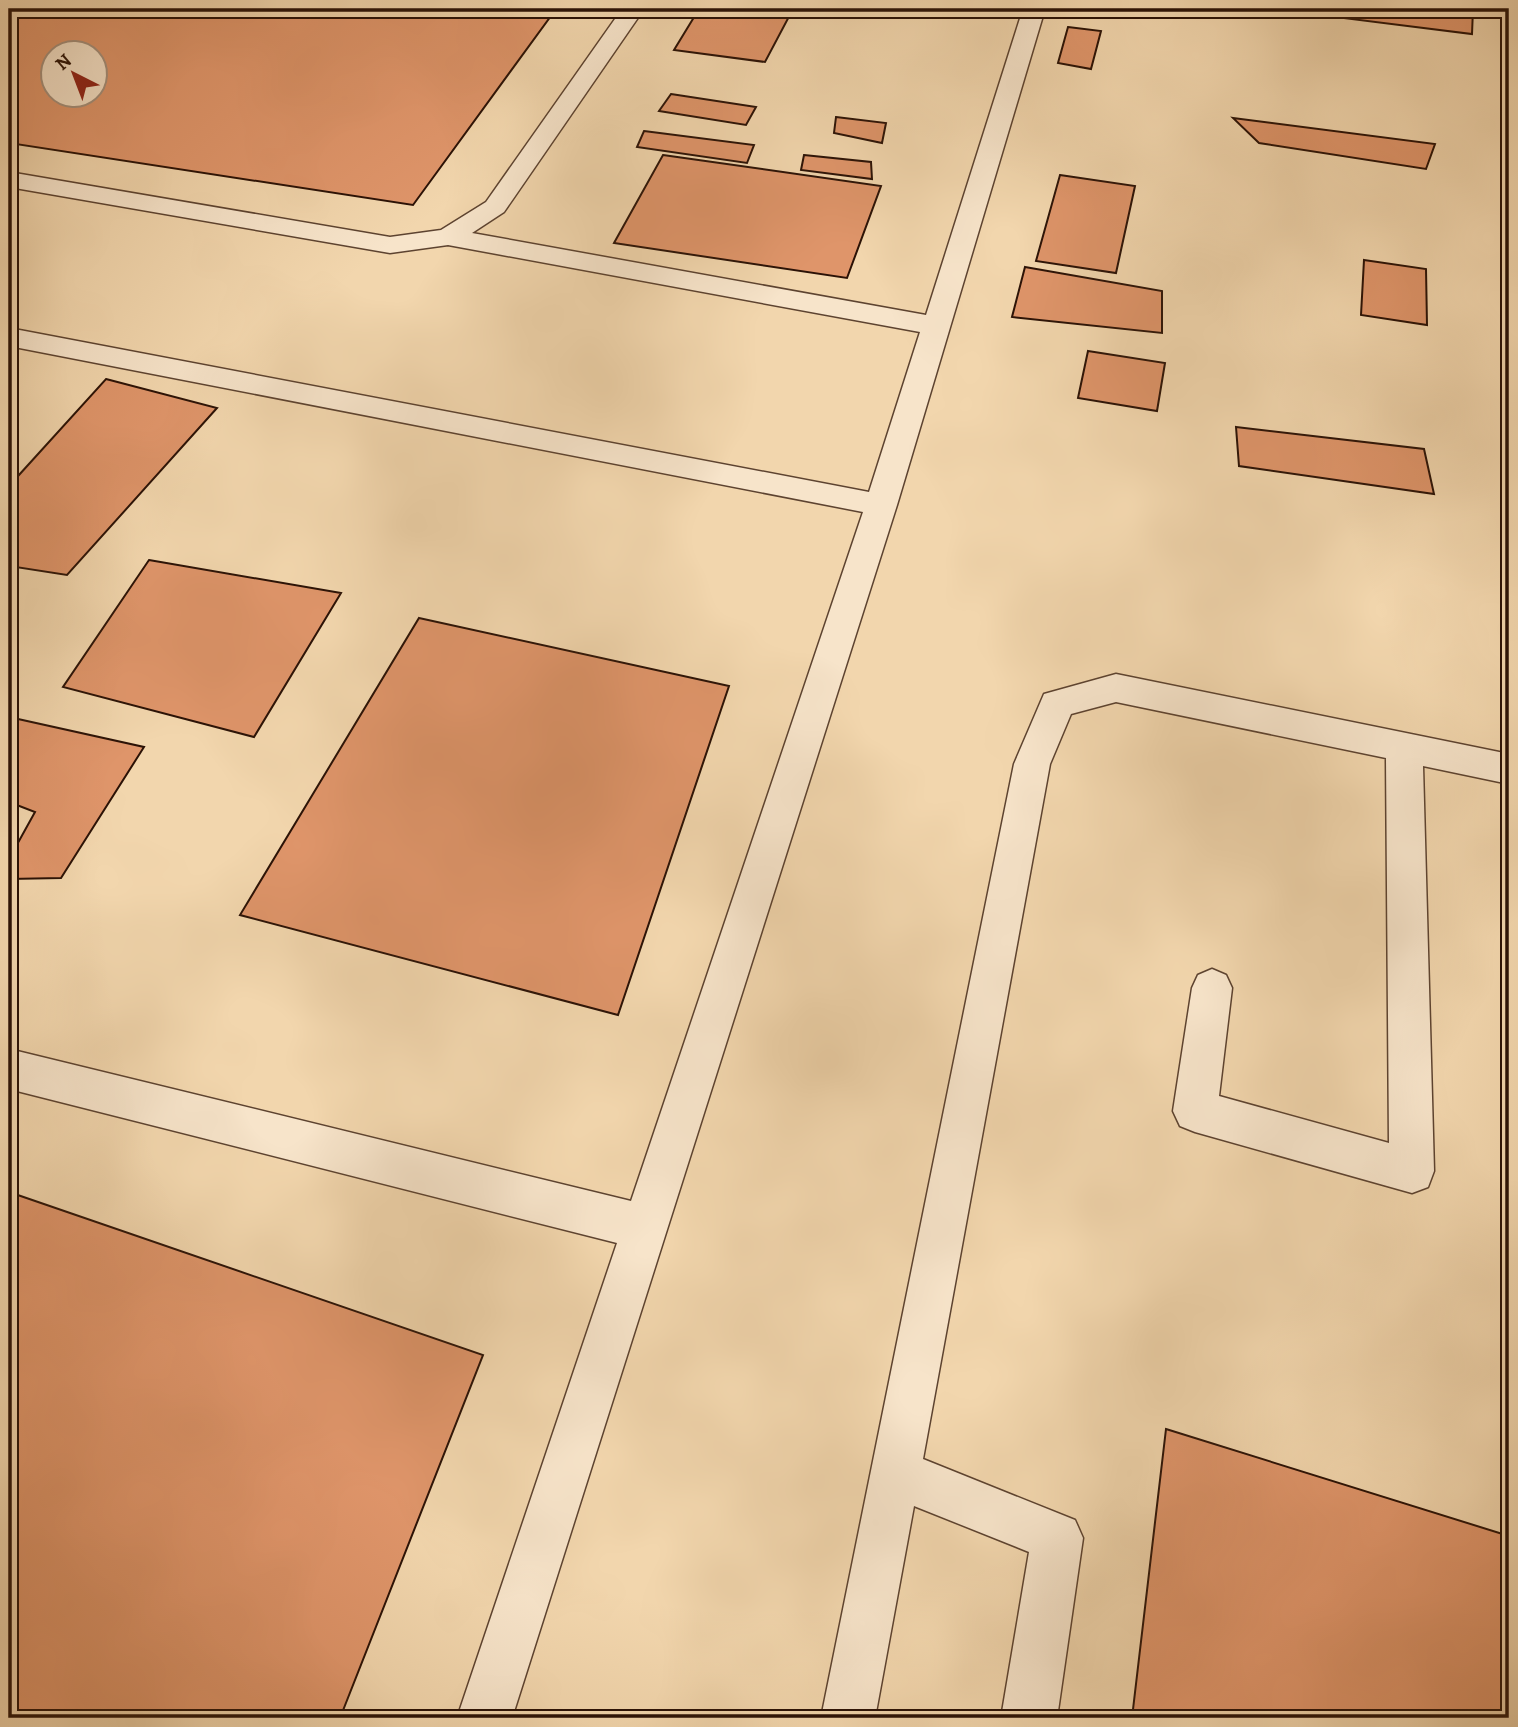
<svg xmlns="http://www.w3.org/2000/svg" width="1518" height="1727" font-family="Alegreya,serif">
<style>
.building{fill:#df956a;stroke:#2b1206;stroke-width:2;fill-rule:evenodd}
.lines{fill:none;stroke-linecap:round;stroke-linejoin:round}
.minor-casing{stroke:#5d4330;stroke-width:3}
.minor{fill:#f7e4ca;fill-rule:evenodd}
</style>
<rect width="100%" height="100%" fill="#f2d6ad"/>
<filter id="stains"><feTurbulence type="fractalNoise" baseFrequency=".00286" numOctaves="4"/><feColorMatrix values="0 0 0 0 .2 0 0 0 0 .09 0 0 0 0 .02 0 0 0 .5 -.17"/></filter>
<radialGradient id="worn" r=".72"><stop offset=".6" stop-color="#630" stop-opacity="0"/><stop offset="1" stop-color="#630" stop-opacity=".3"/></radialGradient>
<path class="building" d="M9 9H556L413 205 9 143ZM52 52H94V94H52Z
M699 9H793L765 62 674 50Z
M1344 9H1473L1472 34 1343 18Z
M1068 27 1101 31 1091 69 1058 63Z
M671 94 756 107 746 125 659 111Z
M836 117 886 123 882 143 834 133Z
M1233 118 1435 144 1426 169 1259 143Z
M644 131 754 145 747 163 637 147Z
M663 155 881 186 847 278 614 243Z
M804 155 871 162 872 179 801 170Z
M1060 175 1135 186 1116 273 1036 261Z
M1364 260 1426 269 1427 325 1361 315Z
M1025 267 1162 291V333L1012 317Z
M1088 351 1165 363 1157 411 1078 398Z
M106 379 217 408 67 575 9 566V486Z
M1236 427 1424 449 1434 494 1239 466Z
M149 560 341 593 254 737 63 687Z
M419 618 729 686 618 1015 240 915Z
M9 717 144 747 61 878 9 879V859L35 812 9 802Z
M9 1192 483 1355 340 1718H9Z
M1166 1429 1509 1536V1718H1132Z"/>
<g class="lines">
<defs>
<path id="minor" d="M622 9H644L504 212 472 233 926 315 1023 9H1045L897 505 512 1718H457L617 1243 9 1089V1049L631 1201 863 512 9 346V328L869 492 920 332 448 245 390 253 9 187V172L390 237 441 230 486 202Z
M1116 674 1509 754V784L1423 766 1434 1171 1428 1187 1412 1193 1195 1132 1180 1126 1173 1111 1192 988 1198 975 1212 969 1226 975 1232 988 1219 1096 1389 1143 1386 758 1116 702 1071 714 1050 764 923 1459 1075 1520 1083 1538 1057 1718H1001L1029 1552 914 1506 875 1718H821L1014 764 1044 694Z"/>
</defs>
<use href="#minor" class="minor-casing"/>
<use href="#minor" class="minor"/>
</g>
<rect width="1518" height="1727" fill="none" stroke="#f2d6ad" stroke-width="35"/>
<rect x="10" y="10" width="1497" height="1706" fill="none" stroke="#2b1206" stroke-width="3.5"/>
<rect x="18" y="18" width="1483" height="1692" fill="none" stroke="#2b1206" stroke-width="2"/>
<g transform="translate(74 74) rotate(318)"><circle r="33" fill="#f7e4ca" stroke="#a5907c" stroke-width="2"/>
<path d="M0-5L12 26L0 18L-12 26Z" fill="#8f2418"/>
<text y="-10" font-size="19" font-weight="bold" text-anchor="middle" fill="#2b1206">N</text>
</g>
<rect width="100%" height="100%" filter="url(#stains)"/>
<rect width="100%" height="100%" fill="url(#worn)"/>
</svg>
